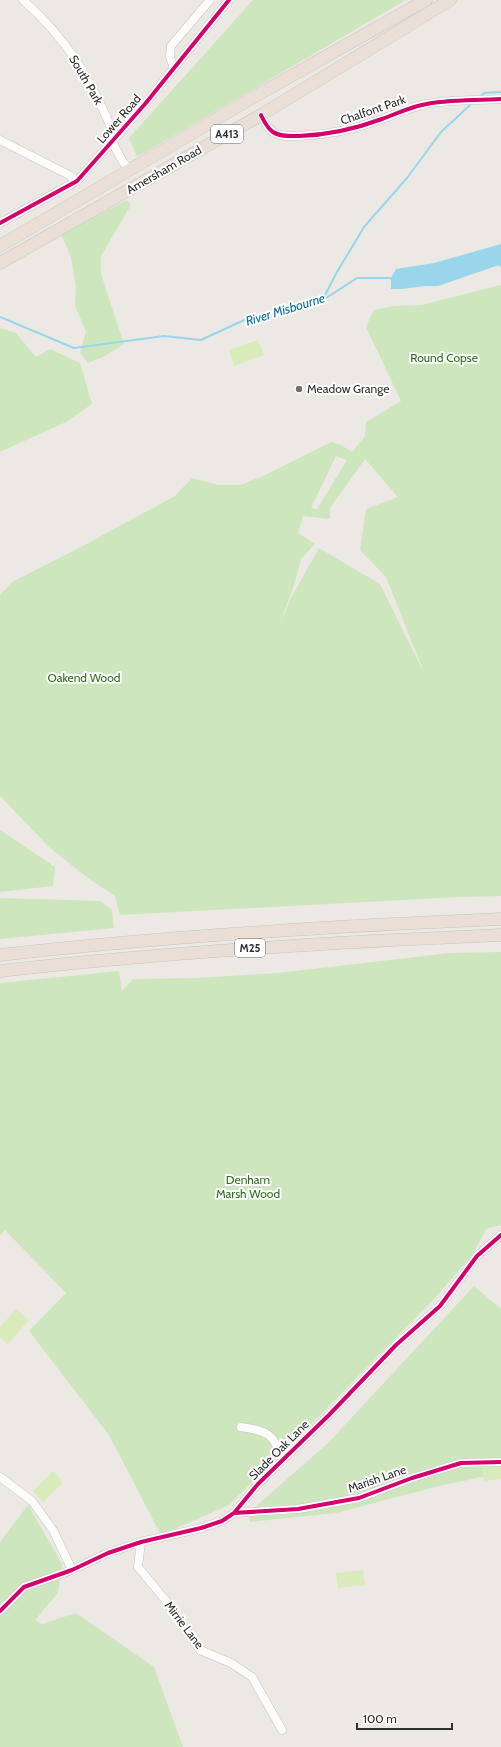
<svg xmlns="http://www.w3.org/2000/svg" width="501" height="1747" font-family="Cabin,sans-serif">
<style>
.green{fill:#cee6be;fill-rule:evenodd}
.pitch{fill:#d9eabb}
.water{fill:#99d6ec}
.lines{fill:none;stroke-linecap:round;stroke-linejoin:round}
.stream{stroke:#99d6ec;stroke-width:2}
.minor-casing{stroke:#c5c4c5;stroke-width:9}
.highway-casing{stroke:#c6c5c4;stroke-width:13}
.minor{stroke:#fcfcfb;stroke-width:8}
.highway{stroke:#eadfd6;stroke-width:12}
.cycleway-casing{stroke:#fff;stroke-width:6}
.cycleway{stroke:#d6006c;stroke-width:4}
.poi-dot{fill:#706f6e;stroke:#fff;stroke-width:1.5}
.labels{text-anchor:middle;stroke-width:4;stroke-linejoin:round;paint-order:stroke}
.shield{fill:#fff;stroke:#6d6d6d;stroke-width:1}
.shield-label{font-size:11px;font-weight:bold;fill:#2e2e2e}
.street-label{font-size:12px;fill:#2e2e2e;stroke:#fff}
.park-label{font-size:12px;fill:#2c6e1b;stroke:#fff}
.poi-label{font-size:12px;fill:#2e2e2e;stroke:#fff;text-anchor:start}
.water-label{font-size:13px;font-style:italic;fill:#0d6fa3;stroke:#fff}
</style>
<rect width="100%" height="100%" fill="#ece8e4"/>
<path class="green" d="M253 0H406L137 157 129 138Z
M127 200 131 205 101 256V274L124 344 103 357 88 363 80 353 86 331 75 306 76 288 71 257 61 234Z
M501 285V896L459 897 120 915 115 896 89 879 49 847 0 796V595L12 582 79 548 175 496 192 478 218 485H241L263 476 331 442 341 445 352 452 365 436 366 422 401 401 366 327 374 310 393 306 422 305ZM336 456 347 460 317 509 311 508ZM365 459 398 497 366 509 360 550 386 577 425 675 380 584 319 548 292 596 279 625 295 583 301 559 315 544 298 533 303 516 330 519V508Z
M0 328 16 333 36 357 50 349 80 363 92 404 66 422 0 452Z
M0 830 55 867 53 886 0 892Z
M0 898 100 901 112 910 114 928 0 939Z
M501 952V1225L486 1229 473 1254 435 1298 324 1411 229 1505 161 1535 109 1435 29 1331 66 1293 5 1230 0 1236V983L119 971 122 991 133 979 197 978 278 973 450 953Z
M474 1286 501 1309V1473L439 1486 336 1513 249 1522 253 1509 328 1443Z
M28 1505 62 1564 58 1593 35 1620 42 1624 76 1613 154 1667 183 1747H0V1542Z"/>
<path class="pitch" d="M258 340 264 355 234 366 229 350Z
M16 1309 29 1320 8 1344 0 1337V1327Z
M501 1464V1479L484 1481 482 1466Z
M53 1471 63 1482 43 1502 33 1491Z
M363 1570 365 1585 338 1588 336 1573Z"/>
<path class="water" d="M501 244V268L499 265 438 286H425L402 289H391V278L396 269 434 263Z"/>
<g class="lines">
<path class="stream" d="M482 95 484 93 501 92
M323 299 337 272 364 227 407 178 441 132 470 105
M0 317 74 348 164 336 201 340 253 316 323 300 357 278H393"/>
<defs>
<path id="minor" d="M23 0C68 40 90 78 113 132L112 142 123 162 130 170
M174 68 170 57 171 46 210 0
M261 115C264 121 267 128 273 132 280 137 291 136 299 136 329 135 355 129 382 119 396 114 408 108 422 105 448 99 475 101 501 99
M0 140 69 175 77 181
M0 223 77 181 145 104 229 0
M241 1427C268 1431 275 1434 282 1461
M0 1477 32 1501 53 1530 72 1570
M234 1513 298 1509 359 1498 412 1478 461 1463 501 1462
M141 1542 138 1567 167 1602 200 1650 231 1663 252 1677 282 1730
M0 1611 24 1587 72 1570 108 1553 141 1542 201 1528 222 1521 234 1513 258 1484 329 1415 396 1345 440 1306 477 1256 501 1235"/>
<path id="highway" d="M0 246 252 98 426 0
M0 263 261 115 450 0
M0 955C167 936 334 926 501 919
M0 971C167 952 334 942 501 935"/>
</defs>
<use href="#minor" class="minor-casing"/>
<use href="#highway" class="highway-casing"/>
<use href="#minor" class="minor"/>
<use href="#highway" class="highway"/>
<defs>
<path id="cycleway" d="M261 115C264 121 267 128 273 132 280 137 291 136 299 136 329 135 355 129 382 119 396 114 408 108 422 105 448 99 475 101 501 99
M0 223 77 181 145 104 229 0
M234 1513 298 1509 359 1498 412 1478 461 1463 501 1462
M0 1611 24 1587 72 1570 108 1553 141 1542 201 1528 222 1521 234 1513 258 1484 329 1415 396 1345 440 1306 477 1256 501 1235"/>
</defs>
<use href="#cycleway" class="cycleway-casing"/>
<use href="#cycleway" class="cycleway"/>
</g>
<circle class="poi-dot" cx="299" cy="389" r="4"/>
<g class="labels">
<g class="shield">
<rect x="211" y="125" width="32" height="18" rx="3"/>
<rect x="235" y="939" width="30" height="18" rx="3"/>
</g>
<g class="shield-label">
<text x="227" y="138">A413</text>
<text x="250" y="952">M25</text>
</g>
<g class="street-label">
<text transform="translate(86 80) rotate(60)" y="4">South Park</text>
<text transform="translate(373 110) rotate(-19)" y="4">Chalfont Park</text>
<text transform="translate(119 119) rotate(-49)" y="4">Lower Road</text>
<text transform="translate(164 170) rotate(-30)" y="4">Amersham Road</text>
<text transform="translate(279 1450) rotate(-45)" y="4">Slade Oak Lane</text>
<text transform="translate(377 1479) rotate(-19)" y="4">Marish Lane</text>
<text transform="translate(184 1625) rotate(53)" y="4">Mirrie Lane</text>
</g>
<g class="park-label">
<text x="444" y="362">Round Copse</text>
<text x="84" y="682">Oakend Wood</text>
<text x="248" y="1184">Denham<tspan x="248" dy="14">Marsh Wood</tspan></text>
</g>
<g class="poi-label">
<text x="307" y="393">Meadow Grange</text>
</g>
<g class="water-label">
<text transform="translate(285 309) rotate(-17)" y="5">River Misbourne</text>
</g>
</g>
<path d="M357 1723v6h95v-6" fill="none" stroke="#2e2e2e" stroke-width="2"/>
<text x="363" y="1723" font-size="12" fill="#2e2e2e" stroke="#ffffff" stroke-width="3" paint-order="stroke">100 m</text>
</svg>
